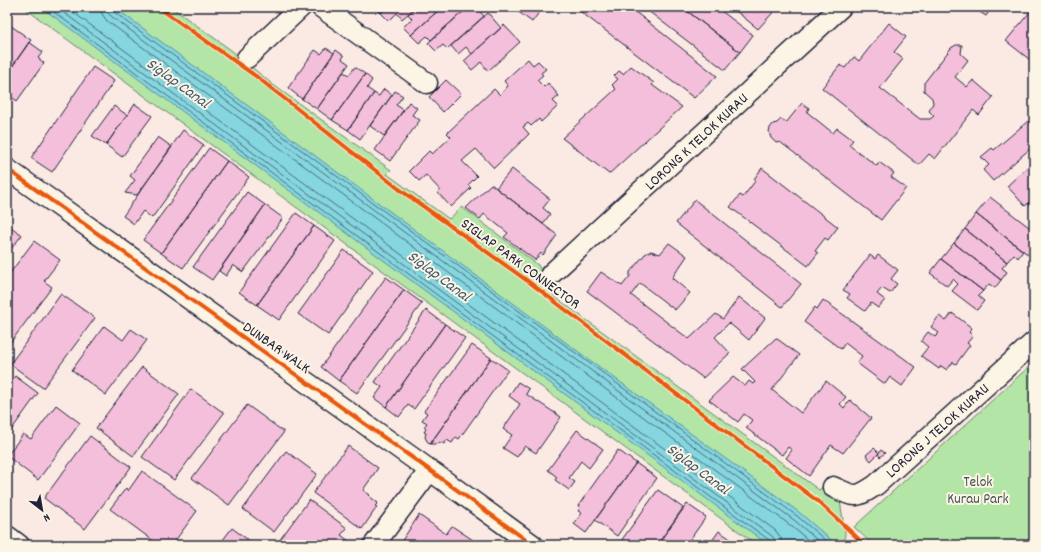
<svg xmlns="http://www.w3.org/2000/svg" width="1041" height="552" font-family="Dekko,sans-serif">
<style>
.green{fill:#b3e5a6;stroke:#6a8470}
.water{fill:#85d6df;stroke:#5d8e9d}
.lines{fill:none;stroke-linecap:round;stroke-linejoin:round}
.shore{stroke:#4a6a7d;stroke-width:1}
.building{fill:#f4bfdb;stroke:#22223b}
.street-casing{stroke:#22223b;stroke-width:23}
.street{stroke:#fcf5e5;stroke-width:20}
.cycleway-casing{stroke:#fcf5e5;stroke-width:6}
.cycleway{stroke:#e8590c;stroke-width:4}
.labels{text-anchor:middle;stroke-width:4;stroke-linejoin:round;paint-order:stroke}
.street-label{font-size:15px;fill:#22223b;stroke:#fcf5e5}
.park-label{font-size:15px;fill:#465356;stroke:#fcf5e5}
.water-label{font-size:16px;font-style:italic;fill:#40586c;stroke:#fcf5e5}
</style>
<rect width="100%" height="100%" fill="#faeae3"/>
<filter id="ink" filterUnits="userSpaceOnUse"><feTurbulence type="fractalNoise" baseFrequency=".025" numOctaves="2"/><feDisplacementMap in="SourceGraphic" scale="8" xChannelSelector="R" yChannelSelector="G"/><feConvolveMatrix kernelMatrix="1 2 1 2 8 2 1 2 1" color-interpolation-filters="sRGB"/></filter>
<g filter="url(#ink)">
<path class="green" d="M23 7H171L231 50 272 84 391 170 387 174 449 219 462 207 538 265 555 297 819 490 826 484 839 494 845 533 844 545H757Z
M1034 362V545H873L854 527Z"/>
<path class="water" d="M41 7H114L259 114 572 347 800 513 837 545H769Z"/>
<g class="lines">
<path class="shore" d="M47 7 769 540 771 545
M56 7 772 536 775 540 776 545
M66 7 776 531 781 538 782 545
M101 7 102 14 107 21C336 188 562 358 790 525L814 545
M107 7V12L111 16C339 183 566 353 794 520L823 545
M112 7 114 12C342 179 569 349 797 516L831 545"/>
</g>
<path class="building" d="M376 7H387L381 13Z
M387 7H416L402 19 397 13 389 21 381 13Z
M416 7H442L411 35 403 27 412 19 408 14Z
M442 7H468L431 40 427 36 419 43 411 35Z
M468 7H475L484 16 447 49 443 45 436 51 428 43Z
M512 7H543L532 22Z
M578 7H629L717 76 694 98 577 9Z
M643 7H682L740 52 725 70Z
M682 7H716L753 35 740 52Z
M731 7H778L758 29Z
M972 7H992L986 16Z
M1034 7V63L1006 41Z
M488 13 501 28 472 54 466 47 458 54 451 46Z
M7 23 31 40 7 74Z
M889 23 906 37 894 52 903 59 880 88 920 119H930L934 116 929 111 933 103 932 98 924 91V83L951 48 956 45H962L961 54 968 60 955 77 967 87 973 80 993 97 979 115 973 110 935 159 929 154 919 165 822 88 840 65 845 68 854 57 859 61Z
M504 25 520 42 488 71 481 62 472 70 464 61Z
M29 42 43 52 38 58 44 63 17 101 7 94V74Z
M326 48 334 53 302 99 288 88 315 50 321 54Z
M336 50 344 56 342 59 349 64 317 109 302 99Z
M528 59 533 65 538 61 546 69 541 73 543 75 537 80 544 87 548 83 559 96 553 101 558 106 541 122 539 119 531 126 528 123 523 127 529 134 494 168 476 149 462 161 477 176 468 185 471 188 451 207 438 193 440 190 426 175 419 181 409 171 429 151 432 154 451 137 447 133 494 89 500 95 508 86 504 81Z
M631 66 654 83 652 85 682 107 609 174 562 138 616 89 612 85 618 79 614 76 619 71 623 74Z
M93 67 114 81 52 172 31 158Z
M355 67 365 74 332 120 317 109 343 72 349 75Z
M365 74 372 80 367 88 374 93 348 130 332 120Z
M446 80 461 94 443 112 429 97Z
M384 89 392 95 360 139 348 130 374 93 379 96Z
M395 91 403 96 396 105 404 110 384 136 370 126Z
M409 102 417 108 412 115 420 120 390 161 375 150Z
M802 103 809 108 807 112 833 133 837 128 853 140 849 145 877 166 879 162 894 173 891 177 906 188 881 220 780 142 776 143 771 138 769 132 770 128 773 124 777 123 781 119 786 123Z
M135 104 152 116 122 157 106 145Z
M114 106 127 115 106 145 92 136Z
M1028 121 1034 128V142L1030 145 1032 147 993 181 983 170 989 165 981 157 992 148 994 150Z
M183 130 204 145 152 218 143 211 134 224 123 216Z
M158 137 172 147 137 195 125 193 135 180 130 176Z
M209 148 227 161 161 253 143 240Z
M227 161 249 177 183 268 161 253Z
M1034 161V198L1025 206 1007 186Z
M762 168 838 227 828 240 825 238 815 251 818 253 808 266 730 207 740 195 743 197 756 180 754 179Z
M512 169 550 199 543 208 550 214 543 224 496 188Z
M491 184 557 235 543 255 541 253 535 260 504 237 508 233 484 214 480 219 466 208Z
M247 192 265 205 212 280 193 267Z
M990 197 1034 231V238L1030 243 1034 245V251L1030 256 976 214Z
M1034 198V210L1028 203Z
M695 200 801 284 782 307 676 223Z
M265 205 283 218 243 272 233 265 226 276 219 271Z
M296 213 314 226 257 305 239 292Z
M976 214 1023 251 1018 258 1014 254 1007 262 965 229Z
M7 224 22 235 7 254Z
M314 226 335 241 279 320 257 305Z
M965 229 1007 262 1002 268 1007 272 1001 280 954 243Z
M34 241 60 260 44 281 52 287 7 347V277Z
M669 243 687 256 672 278 690 293 675 310 640 283 631 295 689 339 716 314 723 319 739 297 765 318 749 340 729 323 715 337 730 353 703 378 587 291 601 272 622 286 630 276V272L645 254 651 251 660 254Z
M954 243 1001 280 995 288 989 284 983 291 941 259Z
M344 250 373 271 328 335 298 314Z
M870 255 875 259 878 255 898 270 891 279 897 284 890 293 882 288 877 294 885 300 878 308 871 303 865 311 847 298 850 294 843 290Z
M941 259 983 291 978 296 984 301 977 310 952 291 958 284 953 279 947 286 930 273Z
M386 277 404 290 339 381 321 367Z
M404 290 422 303 357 393 339 381Z
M61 294 95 318 43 388 10 364Z
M823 300 916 367 902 386 890 377 885 384 857 363 862 356 845 343 841 349 804 322 815 307 817 309Z
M426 310 445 324 386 407 374 398 382 387 375 382Z
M952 313 972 328 969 332 973 336 967 343 970 345 956 364 953 362 947 370 941 366 939 369 921 356 928 347 921 341 928 332 935 337 939 333 931 327 939 316 946 321Z
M445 324 465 338 414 409 408 405 399 417 386 407Z
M104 326 123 340 131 329 147 340 106 395 72 370Z
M776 338 799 355 772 390 801 413 826 381 846 397 840 404 844 408 850 400 871 418 843 453 831 445 809 476 786 458 792 450 788 447 782 455 746 428 752 420 744 414 738 422 709 400 733 377 745 386 749 381 753 384 755 382 742 369Z
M472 345 491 358 430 444 427 441 425 437 426 433 424 432 426 429 424 427 427 423 422 420 427 413 424 411Z
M491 358 508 370 459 439 456 437 452 443 447 440 444 444 441 442 440 444 439 443 436 444H430Z
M142 367 179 394 133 456 96 428Z
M15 376 38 393 7 436V388Z
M518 382 529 389 526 394 561 417 536 453 525 446 517 457 503 448 512 435 503 429 520 404 509 396Z
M191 389 224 413 174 480 142 457Z
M56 405 80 423 38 480 7 456 23 434 31 439Z
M247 405 284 432 229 505 192 478Z
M577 430 603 449 589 468 581 461 569 478 575 482 569 490 555 480 557 477 548 470Z
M90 436 131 467 85 529 44 498Z
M348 446 378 468 363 490 370 495 369 496 378 503 375 506 377 507 362 529 313 493Z
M874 448 879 453 871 461 866 455Z
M618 450 636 463 586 533 574 524 582 513 578 511 580 508 578 506Z
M881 450 885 453 880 457 878 454Z
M286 451 317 474 274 532 243 509Z
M636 463 657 478 617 536 595 520Z
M142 471 197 511 172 545H159L110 509 126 488 128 491Z
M658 490 683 508 657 545H618Z
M309 500 347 528 341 535 349 541 346 545H276Z
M687 504 706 517 686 545H657Z
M419 515 446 534 452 526 473 540 470 545H399Z
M232 528 255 545H219Z
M719 531 739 545H709Z"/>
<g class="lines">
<defs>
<path id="street" d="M321 7 427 83
M247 58 301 7
M7 169 417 461 533 545
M551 274 841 7
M833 487C855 497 855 499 876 485L1034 342
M7 536 19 545
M374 545 430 470"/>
</defs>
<use href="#street" class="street-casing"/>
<use href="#street" class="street"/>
<defs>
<path id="cycleway" d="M158 7 257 77 399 189 529 282 820 503 865 545
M7 169 417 461 533 545"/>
</defs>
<use href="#cycleway" class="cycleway-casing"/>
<use href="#cycleway" class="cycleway"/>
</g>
</g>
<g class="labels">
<g class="street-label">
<text transform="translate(696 141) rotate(-43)" y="5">LORONG K TELOK KURAU</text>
<text transform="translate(521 263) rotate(36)" y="5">SIGLAP PARK CONNECTOR</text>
<text transform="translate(277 347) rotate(35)" y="5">DUNBAR WALK</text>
<text transform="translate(937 430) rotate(-42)" y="5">LORONG J TELOK KURAU</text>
</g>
<g class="park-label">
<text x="978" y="486">Telok<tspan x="978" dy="17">Kurau Park</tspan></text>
</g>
<g class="water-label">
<text transform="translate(179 82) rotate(36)" y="6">Siglap Canal</text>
<text transform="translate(440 275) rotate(37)" y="6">Siglap Canal</text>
<text transform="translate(699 468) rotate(37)" y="6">Siglap Canal</text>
</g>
</g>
<rect width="1041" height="552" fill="none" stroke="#fcf5e5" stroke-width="24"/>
<rect x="12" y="12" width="1017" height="528" fill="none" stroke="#22223b" stroke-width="1.5" filter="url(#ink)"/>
<g transform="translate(42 510) rotate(149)" stroke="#fcf5e5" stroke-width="3" paint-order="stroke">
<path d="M0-3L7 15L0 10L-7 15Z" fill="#22223b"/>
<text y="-6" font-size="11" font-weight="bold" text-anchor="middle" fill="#22223b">N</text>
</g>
</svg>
